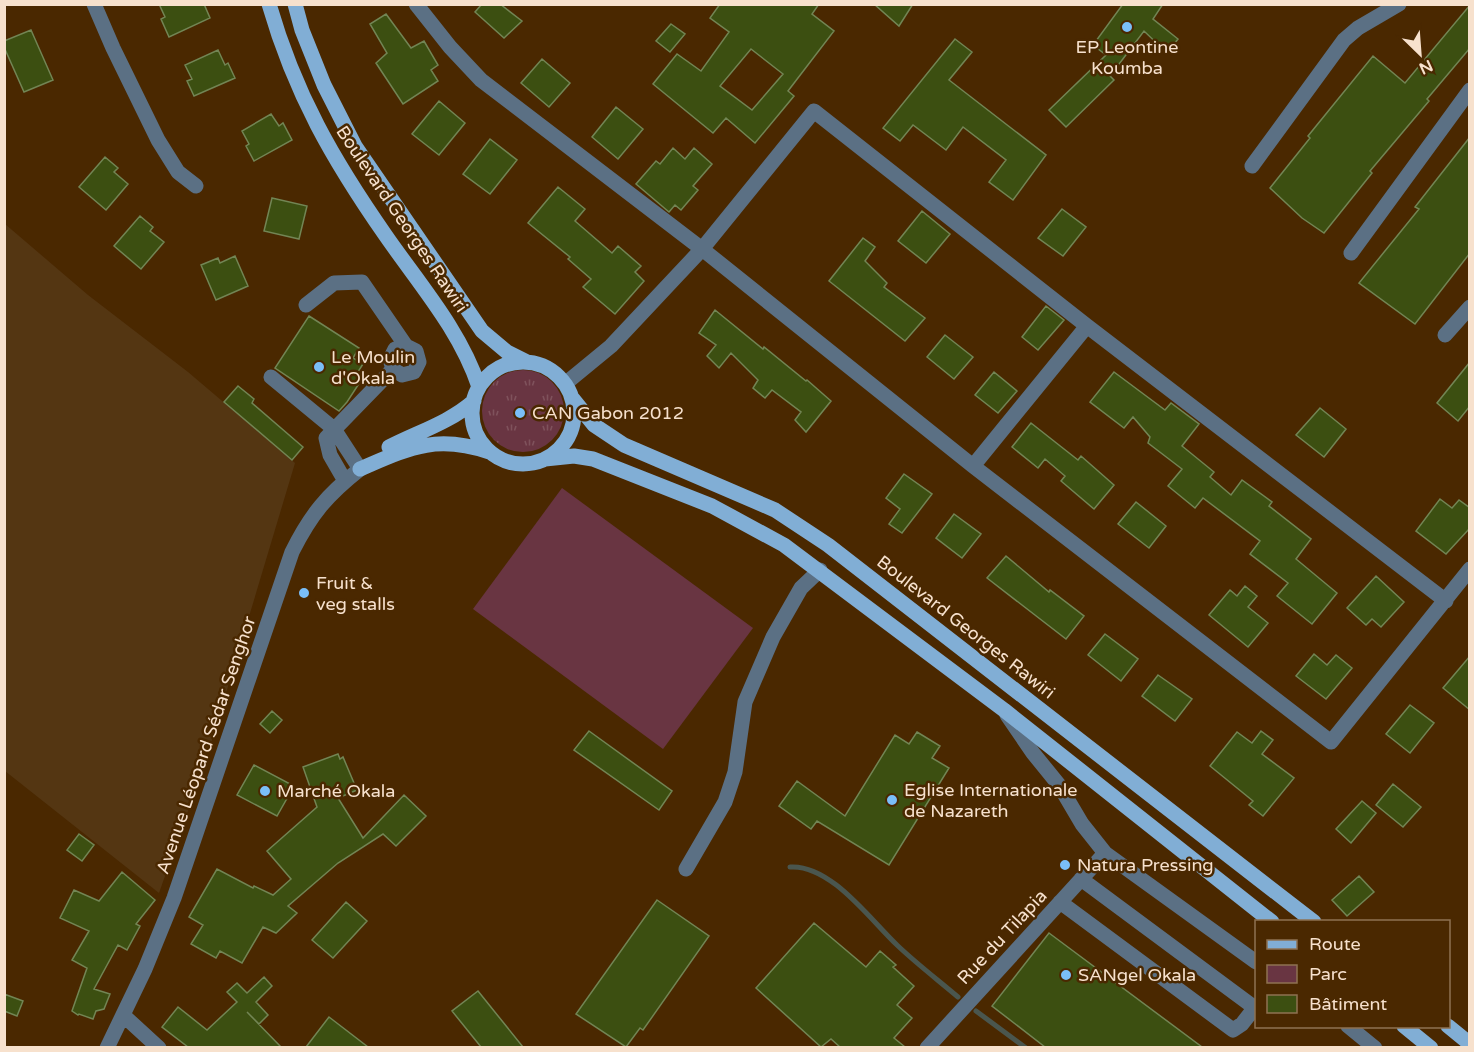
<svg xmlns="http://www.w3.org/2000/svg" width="1474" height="1052" font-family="'Varela Round',sans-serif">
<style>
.built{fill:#543612}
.grass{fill:url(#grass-tufts)}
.green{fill:#693542}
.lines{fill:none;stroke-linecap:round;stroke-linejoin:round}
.stream{stroke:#4a564e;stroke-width:5}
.building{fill:#3c4f11;stroke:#728554;stroke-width:1.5;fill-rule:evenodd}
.minor{stroke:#5b7084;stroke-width:15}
.major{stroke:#81aed5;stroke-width:15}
.poi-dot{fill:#7abef8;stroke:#4a2800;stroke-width:2}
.labels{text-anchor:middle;stroke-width:5;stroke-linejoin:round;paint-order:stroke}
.poi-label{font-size:18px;fill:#f7e1cd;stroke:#4a2800;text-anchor:start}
.street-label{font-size:18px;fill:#f7e1cd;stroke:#4a2800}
</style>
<defs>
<pattern id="grass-tufts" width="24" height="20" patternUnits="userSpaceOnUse" patternTransform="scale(1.5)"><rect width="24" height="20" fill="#693542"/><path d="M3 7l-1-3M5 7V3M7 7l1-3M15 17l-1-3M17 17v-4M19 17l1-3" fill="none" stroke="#7f525c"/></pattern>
</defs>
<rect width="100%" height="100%" fill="#4a2800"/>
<path class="built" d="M5 224 88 295 188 372 295 463 206 760 159 893 5 771Z"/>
<path class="grass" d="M482 411a41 41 0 1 1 82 0a41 41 0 1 1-82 0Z"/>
<path class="green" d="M562 488 753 628 663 749 473 609Z"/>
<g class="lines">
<path class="stream" d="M790 867C831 864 871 921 898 946 917 964 938 980 958 997
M976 1011 1026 1048"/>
</g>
<path class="building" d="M159 4H204L210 18 169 37 161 19 165 17Z
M482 4H500L522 21 504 38 475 12Z
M720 4H819L812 14 834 31 788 91 794 96 755 143 726 118 713 133 653 84 677 54 701 71 729 32 710 18ZM751 49 783 74 752 110 720 86Z
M874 4H913L899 26Z
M1123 4H1163L1153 19 1178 39 1167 53 1144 31 1110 76 1114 80 1066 127 1049 110 1106 55 1093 45Z
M1470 5V48L1427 99 1429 101 1370 171 1372 173 1324 233 1302 218 1270 188 1310 138 1308 136 1373 56 1405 83Z
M386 14 411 48 424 41 438 65 431 70 438 81 403 104 376 63 387 53 370 24Z
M671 24 685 34 670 52 656 41Z
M31 30 53 80 24 92 4 47V41Z
M955 39 972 52 949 80 1046 155 1013 200 989 182 1006 160 963 127 946 150 913 125 900 141 883 128Z
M218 50 225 65 228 63 235 78 194 96 187 81 192 79 185 65Z
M542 59 570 83 549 107 521 83Z
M439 101 465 123 439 155 412 134Z
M616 107 643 129 618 159 592 137Z
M271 114 279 126 283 123 292 140 254 161 246 146 249 144 242 131Z
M1470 137V253L1415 324 1359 283 1419 209 1415 207Z
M490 139 517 160 490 194 463 174Z
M673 148 685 159 694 148 712 164 693 186 698 190 681 210 675 205 669 212 636 184 656 161 660 164Z
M105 157 118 168 114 172 128 184 106 210 79 187Z
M558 187 585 209 575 221 612 253 618 246 641 266 635 272 644 281 615 314 583 287 591 279 568 259 570 257 528 223Z
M272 198 307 206 299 239 264 231Z
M1062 209 1086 227 1063 256 1038 238Z
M922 211 950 234 926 263 898 241Z
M140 216 153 227 150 231 164 242 141 269 114 246Z
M863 238 875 247 865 261 887 283 884 287 925 318 905 341 829 281Z
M235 256 248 286 216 300 201 265 218 258 220 263Z
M1046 306 1064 320 1038 350 1022 337Z
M715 310 763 349 764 347 806 381 807 380 831 401 806 432 795 420 801 412 772 390 765 398 753 388 758 380 731 353 719 368 707 356 716 345 699 333Z
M309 316 359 348 353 358 363 364 356 375 362 379 347 402 339 411 275 368Z
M945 335 973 357 954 379 927 357Z
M1470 362V406L1458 421 1437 403Z
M994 372 1017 391 998 413 975 395Z
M1114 372 1165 410 1171 403 1199 424 1182 446 1214 472 1210 477 1231 495 1242 480 1272 502 1269 506 1311 539 1296 559 1337 593 1312 624 1277 596 1288 583 1250 554 1260 541 1203 498 1195 508 1168 486 1182 469 1148 443 1150 437 1133 417 1124 428 1090 402Z
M238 386 254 399 252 403 303 447 292 460 224 402Z
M1320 408 1346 429 1324 457 1296 435Z
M1031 423 1078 460 1081 456 1114 485 1094 509 1061 481 1065 476 1045 459 1038 468 1012 447Z
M904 474 932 494 902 533 889 524 900 509 886 498Z
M1440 499 1452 508 1459 500 1470 508V528L1446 554 1416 531Z
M1136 502 1166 526 1149 548 1118 524Z
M954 514 981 534 962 558 936 538Z
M1006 556 1049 592 1050 590 1084 616 1066 639 987 578Z
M1376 576 1404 602 1381 627 1372 619 1366 625 1347 608Z
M1245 586 1257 596 1248 607 1268 623 1248 647 1209 615 1230 590 1237 596Z
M1105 634 1138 659 1121 681 1088 655Z
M1314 654 1327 665 1336 655 1352 668 1326 699 1296 676Z
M1470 656V710L1443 688Z
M1158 675 1192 699 1175 721 1142 696Z
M1410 705 1434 723 1410 753 1386 734Z
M272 711 282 720 270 733 260 724Z
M589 731 672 791 659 810 574 750Z
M1261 731 1273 740 1262 754 1294 778 1263 816 1249 805 1253 801 1210 766 1237 732 1252 743Z
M917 732 940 746 932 758 949 768 889 865 817 821 811 829 779 806 797 781 845 816 895 735 909 744Z
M338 754 340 759 343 757 357 790 338 798 363 838 404 795 426 816 396 846 383 834 338 863 288 906 297 913 276 933 263 927 242 963 220 951 216 958 191 944 203 925 189 917 217 869 253 888 254 886 273 895 291 879 267 851 317 807 303 767Z
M254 765 294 786 277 816 237 795Z
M1393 784 1421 807 1403 827 1376 805Z
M1362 801 1376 813 1351 843 1336 829Z
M79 834 94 845 82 861 67 850Z
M122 872 155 900 136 924 140 926 127 950 118 945 94 989 110 994 104 1009 96 1011 93 1019 79 1014 78 1015 72 1011 87 968 72 960 89 931 60 918 74 890 99 901Z
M1359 876 1374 892 1347 916 1332 900Z
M657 900 709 936 643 1030 640 1028 626 1047 576 1014Z
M346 902 367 921 333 958 312 940Z
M814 923 866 967 880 951 896 965 893 967 914 986 897 1005 912 1018 894 1038 905 1047H840L831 1039 821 1047 756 988Z
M1049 933 1202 1047H1045L992 1006Z
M264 977 272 986 256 1002 268 1015 259 1024 247 1012 281 1047H188L162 1027 178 1007 207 1030 237 1002 227 992 237 983 247 993Z
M478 991 523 1047H481L452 1011Z
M4 994 23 1001 17 1016 4 1011Z
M329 1017 368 1047H306Z"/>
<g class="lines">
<path class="minor" d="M94 4 113 48 158 140 178 172 196 186
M416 4 450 47 481 80 702 249 973 466 1331 742 1470 569
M1252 166 1344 40 1358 28 1399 4
M1351 253 1470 90
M306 305 334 283 362 282 406 346 416 351 419 362 414 372 402 375 393 369 390 359 395 349 406 346
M1445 335 1470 307
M566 383 611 346 702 249 814 111 1087 326 1446 601
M973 466 1087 326
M345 481 330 455 326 438 393 369
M1007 715 1033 753 1059 785 1082 824 1105 853 1256 962
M686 869 725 802 735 772 745 702 773 637 801 588 820 570
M1081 879 1255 1008
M1060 902 1233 1030 1242 1024 1256 1006
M123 1015 159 1048
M1348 1026 1375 1048
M107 1048 145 969 174 898 292 552C311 514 327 495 360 469L334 429 271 377
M927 1048 1105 853"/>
<path class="major" d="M269 4C295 94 333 160 386 236 420 285 460 330 479 387
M295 4 302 30 324 85 355 146 482 331 507 352 527 362
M472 413a51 51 0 1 1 102 0a51 51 0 1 1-102 0Z
M573 399 594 425 624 445 775 510 828 545 1314 922
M389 447C418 432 449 423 474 401
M545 459 574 456 593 459 712 506 784 545 1004 710 1272 922
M360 469C409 448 436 434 489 452
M1404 1026 1431 1048
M1448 1026 1470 1044"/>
</g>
<g class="poi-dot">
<circle cx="1127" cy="27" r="6"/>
<circle cx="319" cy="367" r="6"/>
<circle cx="520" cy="413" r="6"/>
<circle cx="304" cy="593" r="6"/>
<circle cx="265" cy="791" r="6"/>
<circle cx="892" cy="800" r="6"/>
<circle cx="1065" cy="865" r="6"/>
<circle cx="1066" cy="975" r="6"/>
</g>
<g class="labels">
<g class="poi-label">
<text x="1127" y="53" text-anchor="middle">EP Leontine<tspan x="1127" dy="21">Koumba</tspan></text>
<text x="331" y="363">Le Moulin<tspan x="331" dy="21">d'Okala</tspan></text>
<text x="532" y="419">CAN Gabon 2012</text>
<text x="316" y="589">Fruit &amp;<tspan x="316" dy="21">veg stalls</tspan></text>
<text x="904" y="796">Eglise Internationale<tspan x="904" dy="21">de Nazareth</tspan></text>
<text x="277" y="797">Marché Okala</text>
<text x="1077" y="871">Natura Pressing</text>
<text x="1078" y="981">SANgel Okala</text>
</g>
<g class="street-label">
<text transform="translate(402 219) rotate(56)" y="6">Boulevard Georges Rawiri</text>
<text transform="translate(966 627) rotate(38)" y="6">Boulevard Georges Rawiri</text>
<text transform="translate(206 745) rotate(-71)" y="6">Avenue Léopard Sédar Senghor</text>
<text transform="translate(1002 937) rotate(-47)" y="6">Rue du Tilapia</text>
</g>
</g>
<rect width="1474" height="1052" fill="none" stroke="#f7e1cd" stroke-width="12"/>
<rect x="1255" y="920" width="195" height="108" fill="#4a2800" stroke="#8f7252" stroke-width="1.5"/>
<rect x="1267" y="940" width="30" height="9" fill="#81aed5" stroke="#8f7252" stroke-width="1.5"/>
<text x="1309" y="950" font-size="18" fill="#f7e1cd">Route</text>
<rect x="1267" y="965" width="30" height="18" fill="#693542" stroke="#8f7252" stroke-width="1.5"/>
<text x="1309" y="980" font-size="18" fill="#f7e1cd">Parc</text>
<rect x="1267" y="995" width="30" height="18" fill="#3c4f11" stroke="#8f7252" stroke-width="1.5"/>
<text x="1309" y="1010" font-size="18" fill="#f7e1cd">Bâtiment</text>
<g transform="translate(1420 54) rotate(155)" stroke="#4a2800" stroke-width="4.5" paint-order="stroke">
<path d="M0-4.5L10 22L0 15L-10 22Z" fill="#f7e1cd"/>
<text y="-9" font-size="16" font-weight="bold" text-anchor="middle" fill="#f7e1cd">N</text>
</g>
</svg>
